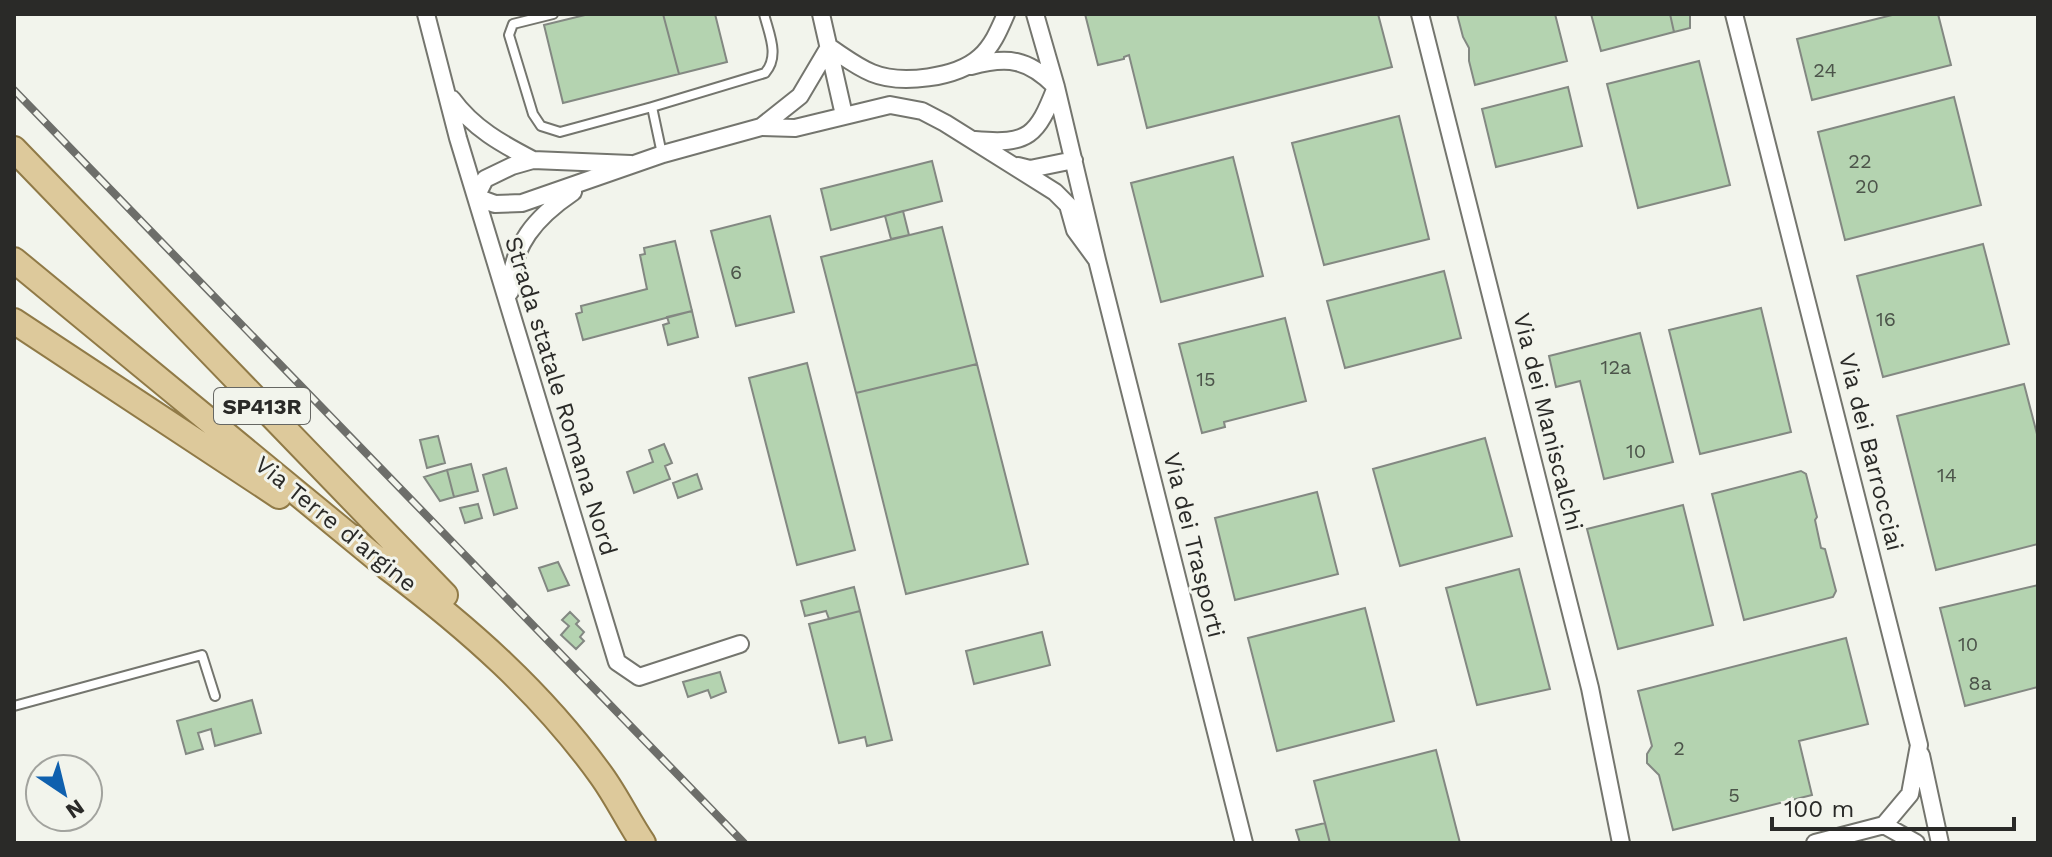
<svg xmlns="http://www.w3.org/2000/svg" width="2052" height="857" font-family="'Work Sans',sans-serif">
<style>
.building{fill:#b4d3b0;stroke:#838882;stroke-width:2}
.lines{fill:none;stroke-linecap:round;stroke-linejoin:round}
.service-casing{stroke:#74756e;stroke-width:12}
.minor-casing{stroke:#74756e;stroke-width:20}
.primary-casing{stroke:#907a47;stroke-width:28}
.service{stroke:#fff;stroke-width:8}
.minor{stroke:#fff;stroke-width:16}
.primary{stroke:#ddc99b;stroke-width:24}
.rail-casing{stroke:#6d6e6a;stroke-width:8}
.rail{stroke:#f2f4ec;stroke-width:5;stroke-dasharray:15;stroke-linecap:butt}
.labels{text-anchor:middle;stroke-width:6;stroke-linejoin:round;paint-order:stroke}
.number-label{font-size:20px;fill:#4c544a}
.shield{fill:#f2f4ec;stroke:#666763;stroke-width:2}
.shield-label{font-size:22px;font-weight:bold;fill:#2a2a28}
.street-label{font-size:24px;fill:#2a2a28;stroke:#f2f4ec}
</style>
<rect width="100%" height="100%" fill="#f2f4ec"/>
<path class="building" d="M589 14H663L679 74 563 103 544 25Z
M663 14H715L727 62 679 74Z
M1085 14H1378L1392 67 1147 128 1129 55 1124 57V59L1098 65Z
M1457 14H1555L1567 61 1475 85 1469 61V48L1463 37Z
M1591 14H1670L1674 32 1601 51Z
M1670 14H1690V28L1674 32Z
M1896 14H1938L1951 65 1812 100 1797 39Z
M1699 61 1730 185 1638 208 1607 84Z
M1568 87 1582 146 1496 167 1482 109Z
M1954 97 1981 205 1845 240 1818 132Z
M1399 116 1429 239 1324 265 1292 143Z
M1233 157 1263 276 1161 302 1131 183Z
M932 161 942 201 831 230 821 189Z
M903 211 909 235 891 239 885 216Z
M770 216 794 312 736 326 711 231Z
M942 227 977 364 856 393 821 257Z
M675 241 692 311 583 340 576 314 582 312 581 306 647 289 640 255 645 254 644 248Z
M1983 244 2009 344 1883 377 1857 276Z
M1444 271 1461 338 1345 368 1327 301Z
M1761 308 1791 432 1700 454 1669 330Z
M692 311 698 337 668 345 663 325 669 323 667 317Z
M1285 318 1306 401 1224 422 1225 427 1202 433 1179 344Z
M1640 333 1673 462 1604 479 1580 381 1556 387 1549 356Z
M807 363 855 550 797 565 749 378Z
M977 364 1028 564 906 594 856 393Z
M2024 384 2038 438V544L1936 570 1897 416Z
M438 436 445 463 427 468 420 440Z
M1485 438 1512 536 1400 566 1373 469Z
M664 444 672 463 665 466 670 479 634 493 627 472 653 462 649 450Z
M471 464 478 491 454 497 447 470Z
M506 468 517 508 494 515 483 475Z
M447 470 454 497 440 501 424 477Z
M1801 471 1806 474 1817 517 1815 520 1821 548 1825 549 1836 591 1833 597 1744 620 1712 494Z
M697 474 702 489 678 498 673 483Z
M1317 492 1338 574 1235 600 1215 518Z
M478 504 482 518 465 523 460 508Z
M1683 505 1713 625 1618 649 1587 529Z
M558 562 569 585 548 591 539 568Z
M1519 569 1550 689 1477 705 1446 588Z
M2038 585V687L1965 706 1940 608Z
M854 587 860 611 829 619 826 611 805 616 801 601Z
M1365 608 1394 721 1277 751 1248 638Z
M860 611 892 740 867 746 865 737 839 743 809 624Z
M570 612 579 621 576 624 584 632 580 637 584 641 576 649 561 635 569 626 562 620Z
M1042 632 1050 665 974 684 966 651Z
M1846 638 1868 724 1799 741 1812 795 1673 830 1659 775 1647 763V754L1652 746 1638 691Z
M720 672 726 692 711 698 708 690 688 697 683 682Z
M252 700 261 733 215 746 211 729 198 733 203 749 186 754 177 721Z
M1436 750 1460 843H1330L1314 781Z
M1325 823 1330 843H1300L1296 830Z"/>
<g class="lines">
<defs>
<path id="service" d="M553 14 513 24 509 35 533 114 541 126 560 132 652 107
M662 154 652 107 765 73C780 56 769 34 764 14
M14 706 202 655 215 696"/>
<path id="minor" d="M426 14 458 138 617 662 639 677 740 644
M821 14 844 115
M1035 14 1056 87 1097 260 1244 843
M1420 14 1590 688 1621 843
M1734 14 1919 745 1910 794 1884 825 1815 843
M829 47C843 56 857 67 872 73 901 85 957 78 980 57 993 45 999 30 1006 14
M971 66C1008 56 1028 59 1055 86
M452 99C473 128 502 144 533 160
M761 127 800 96 829 47
M975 140C1029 145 1037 136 1056 87
M631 164 533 160 512 166 485 179 476 197 495 204 522 203 663 154 761 127 795 128 890 105 922 111 945 123 1055 192 1068 205 1075 230 1097 260
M1018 166 1030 169 1074 160
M510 292C511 245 536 217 573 192
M1921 755 1940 843
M1884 825 1916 843"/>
<path id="primary" d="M14 149 445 595
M14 260 387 567C468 628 542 693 601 775 617 797 628 821 643 843
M14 321 279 496"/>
</defs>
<use href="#service" class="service-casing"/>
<use href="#minor" class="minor-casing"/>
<use href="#primary" class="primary-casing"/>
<use href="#service" class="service"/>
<use href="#minor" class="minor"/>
<use href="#primary" class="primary"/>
<defs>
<path id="rail" d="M14 90 744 843"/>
</defs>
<use href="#rail" class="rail-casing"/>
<use href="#rail" class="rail"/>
</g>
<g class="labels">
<g class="number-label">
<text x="1825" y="77">24</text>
<text x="1860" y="168">22</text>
<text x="1867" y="193">20</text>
<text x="736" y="279">6</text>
<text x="1886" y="326">16</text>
<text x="1616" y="374">12a</text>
<text x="1206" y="386">15</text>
<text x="1636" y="458">10</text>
<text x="1947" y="482">14</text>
<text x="1968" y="651">10</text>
<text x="1980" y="690">8a</text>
<text x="1679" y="755">2</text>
<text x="1734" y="802">5</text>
</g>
<rect class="shield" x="214" y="388" width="96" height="36" rx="6"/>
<g class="shield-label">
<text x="262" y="414">SP413R</text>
</g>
<g class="street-label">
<text transform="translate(561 396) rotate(73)" y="8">Strada statale Romana Nord</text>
<text transform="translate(1548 422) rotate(76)" y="8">Via dei Maniscalchi</text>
<text transform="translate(1871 452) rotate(76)" y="8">Via dei Barrocciai</text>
<text transform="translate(336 524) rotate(39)" y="8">Via Terre d'argine</text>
<text transform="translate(1194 545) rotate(76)" y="8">Via dei Trasporti</text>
</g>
</g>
<rect width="2052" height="857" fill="none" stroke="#2a2a28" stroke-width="32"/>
<g transform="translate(64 793) rotate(145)"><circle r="38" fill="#f2f4ec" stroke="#a2a39e" stroke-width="2"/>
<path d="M0-6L14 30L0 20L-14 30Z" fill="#0f60ae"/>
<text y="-12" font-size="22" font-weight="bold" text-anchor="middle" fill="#2a2a28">N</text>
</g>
<path d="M1772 817v12h242v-12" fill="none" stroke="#2a2a28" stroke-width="4"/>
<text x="1784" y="817" font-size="24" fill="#2a2a28" stroke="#f2f4ec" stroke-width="6" paint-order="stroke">100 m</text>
</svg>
